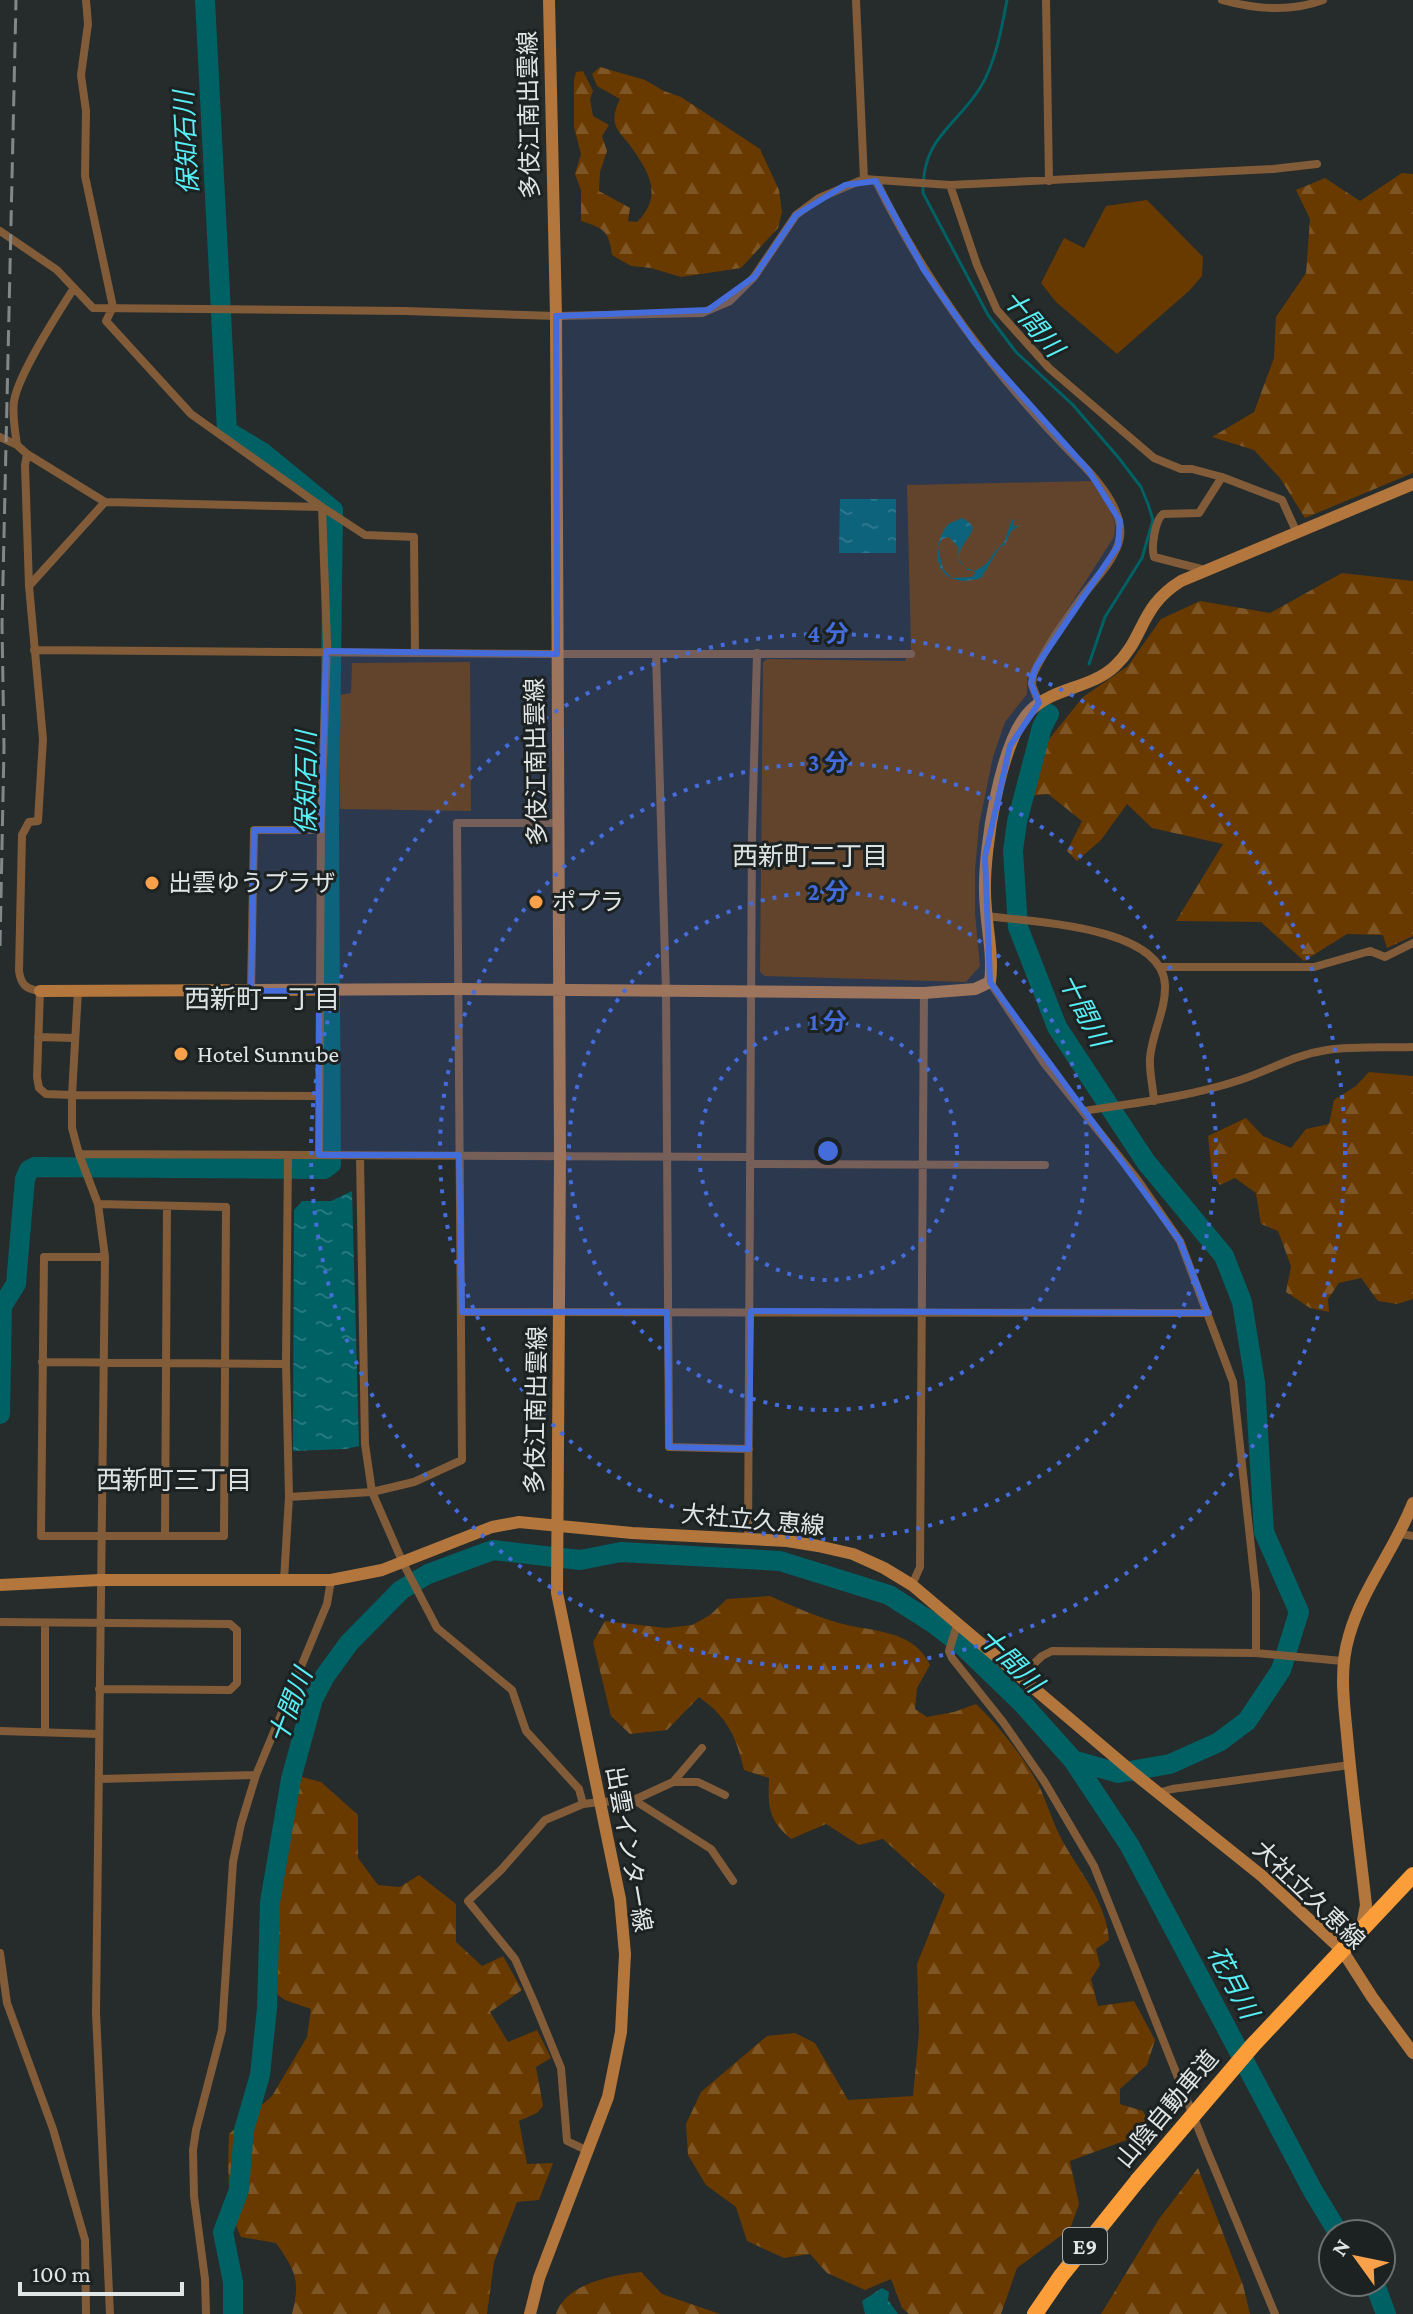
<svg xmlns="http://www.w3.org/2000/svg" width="1413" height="2314" font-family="'Crimson Pro','Noto Sans JP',serif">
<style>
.forest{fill:url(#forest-firs)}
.park{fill:#693a00}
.water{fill:url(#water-ripples);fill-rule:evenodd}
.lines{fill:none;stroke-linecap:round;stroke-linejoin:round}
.stream{stroke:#006165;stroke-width:3}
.river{stroke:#006165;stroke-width:20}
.street{stroke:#825c39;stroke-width:8}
.secondary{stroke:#b3763c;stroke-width:12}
.highway{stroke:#fb9d39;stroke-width:16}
.rail{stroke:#838787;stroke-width:3;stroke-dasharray:16 8;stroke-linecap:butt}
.highway-bridge{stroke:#fb9d39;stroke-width:16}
.marked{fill:#446cdb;fill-opacity:0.2;stroke:#446cdb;stroke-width:6;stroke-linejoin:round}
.ring{fill:none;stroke:#446cdb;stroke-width:4;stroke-dasharray:4 8}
.poi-dot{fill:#f8a14a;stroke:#1c2121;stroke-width:3}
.labels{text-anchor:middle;stroke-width:6;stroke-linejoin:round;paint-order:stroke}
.shield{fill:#1c2121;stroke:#a7aaaa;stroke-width:2}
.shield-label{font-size:22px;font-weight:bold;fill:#e2e5e5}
.street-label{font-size:24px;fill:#e2e5e5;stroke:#1c2121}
.poi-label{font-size:24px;fill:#e2e5e5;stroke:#1c2121;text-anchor:start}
.water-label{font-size:26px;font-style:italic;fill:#57eff5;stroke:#1c2121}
.neighbourhood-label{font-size:26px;fill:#dce3e3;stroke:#1c2121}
.centre{fill:#446cdb;stroke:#1c2121;stroke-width:4}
.ring-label{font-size:24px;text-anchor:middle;font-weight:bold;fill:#446cdb;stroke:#1c2121;stroke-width:6;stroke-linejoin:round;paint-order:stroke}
</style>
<defs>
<pattern id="forest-firs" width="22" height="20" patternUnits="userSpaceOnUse" patternTransform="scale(2)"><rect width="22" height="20" fill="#693a00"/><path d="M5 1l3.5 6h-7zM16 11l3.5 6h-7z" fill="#7e5625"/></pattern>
<pattern id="water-ripples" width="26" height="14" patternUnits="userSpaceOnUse" patternTransform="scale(2)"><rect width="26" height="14" fill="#006165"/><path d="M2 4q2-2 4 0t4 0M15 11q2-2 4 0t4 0" fill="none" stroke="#25787b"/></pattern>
</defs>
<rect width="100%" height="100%" fill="#262b2b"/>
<path class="forest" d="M600 67 645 80 664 91 681 97 760 149 779 190 782 212 778 228 741 268 681 277 651 268 631 266 612 255C609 231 604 228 581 221V190L575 174 581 154 574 127V80L576 72 583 71 593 91 590 99 593 116 609 125 602 136 607 151 600 172 599 191 630 208 628 221 637 222C664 195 649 172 629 144 625 139 616 130 615 123 613 115 617 105 620 99L597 86 592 74Z
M1402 173 1413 174V473L1305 518 1280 478 1254 450 1212 437 1254 412 1274 358 1276 317 1306 273 1310 219 1296 190 1325 178 1360 201Z
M1342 573 1413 581V936L1387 948 1383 935 1347 934 1304 961 1261 922 1176 921 1223 844 1152 828 1127 804 1101 840 1077 861 1067 851 1082 821 1048 794 1030 796 1042 748 1083 697 1128 666 1161 619 1200 601 1270 613Z
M1369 1072 1413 1076V1299L1397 1304 1378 1301 1361 1278 1339 1283 1328 1299 1329 1312 1310 1308 1286 1292 1291 1266 1278 1231 1261 1224 1256 1193 1235 1178 1220 1185 1212 1175 1208 1136 1246 1118 1263 1136 1291 1148 1306 1129 1329 1124 1334 1100 1356 1086Z
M770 1596C792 1606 815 1616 839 1623 872 1632 913 1629 930 1665L917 1688 915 1709 927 1717 954 1712 976 1704C998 1725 1022 1755 1037 1782 1047 1801 1052 1822 1062 1840 1080 1873 1106 1901 1109 1940L1096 1949 1100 1965 1091 1979 1098 2006 1134 2001 1155 2040 1147 2065 1120 2089V2104L1143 2111 1149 2123 1140 2135 1070 2161 1079 2204 1070 2229 1017 2268 1001 2314H909L902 2308 891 2279 865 2290 827 2273 810 2254 784 2258 747 2241 736 2207 706 2185 688 2155 686 2124 701 2092 767 2036 795 2033 815 2043 848 2100 913 2096 919 2032 917 1964 945 1895 883 1839 859 1845 826 1824 791 1839C768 1819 768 1808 769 1778L744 1770C736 1736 728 1718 699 1697L667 1730 630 1734 611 1716 593 1642 605 1621 666 1628 692 1625 710 1615 727 1599Z
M302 1777 321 1782 358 1815V1858L378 1885 400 1887 419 1875 456 1904V1942L482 1966 503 1956 522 1990 490 2012 508 2042 537 2030 551 2058 536 2067 543 2106 537 2113 519 2121 527 2164 553 2163 539 2200 517 2202 494 2262 487 2314H292C301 2280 295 2270 276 2243L241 2237C226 2207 228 2167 229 2134L272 2096 307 2037 311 2009 285 2000 261 1983 264 1896 283 1786Z
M1198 2168 1243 2285 1250 2314H1101L1159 2219Z
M641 2272 662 2294 720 2314H556C566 2283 613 2275 641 2272Z"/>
<path class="park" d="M1147 200 1203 257 1202 276 1190 290 1117 354 1056 302 1041 283 1064 238 1084 248 1106 206Z
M1092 481C1104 499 1119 515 1114 537L1039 654 1027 679V694L1005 722 993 757 979 825 975 870V913L980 966 966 982 765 976 760 972 763 662 767 659 905 661 911 649 907 485Z
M470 662 471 811 340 809V695L351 693 352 663Z"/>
<path class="water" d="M840 499H896V553H839Z
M962 518 969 522 973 527C970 541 960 542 959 559L965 567 974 571C994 563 990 552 1004 543L1012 519 1014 520 1013 527 1021 525 1011 531 1005 545 1000 547 981 578C940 591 925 555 948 524ZM949 537 958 547 959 561 968 570 976 572 972 577 952 578 943 569 938 547 942 539Z
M352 1191 359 1446 346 1449 293 1451 294 1210 302 1201H331Z
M882 2288 889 2292 888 2300 898 2314H865L862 2301Z"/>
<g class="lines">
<path class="stream" d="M1007 0C1002 27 995 65 980 88 954 129 922 137 923 193L988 315 1016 352 1073 405 1118 457 1141 487 1148 504 1153 520 1142 558 1105 617 1089 664"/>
<path class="river" d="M1049 714 1042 727 1017 822 1013 851 1018 927 1057 1027 1146 1162 1224 1256 1242 1302 1255 1382 1264 1532 1299 1612 1281 1670 1247 1721 1219 1742 1170 1764 1118 1773 1073 1760
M0 1414 2 1306 16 1284 25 1179 29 1170 35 1167 324 1169 331 1164 329 829 333 510 262 452 227 431 205 0
M1374 2282 1386 2314
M233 2314V2282L223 2232 239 2190 244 2130 260 2075 267 2008 270 1902 291 1779 313 1699 325 1676 349 1643 401 1590 428 1574 493 1550 580 1560 621 1552 780 1561 889 1595 933 1623 963 1646 1022 1703 1073 1760 1130 1846 1313 2191 1339 2234"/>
<path class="street" d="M86 0 88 24 81 75 86 111 85 176 113 307 106 321 191 414 322 507 365 535 414 537 415 652
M856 0 864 179
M1046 0 1049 181
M1222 0C1254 9 1291 12 1323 0
M876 181C928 287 995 376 1078 460 1096 478 1124 509 1120 537 1116 560 1094 580 1081 598 1064 622 1045 648 1033 675L1032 685 1039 703
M950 185 977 265 997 310 1049 368 1154 458 1181 469H1192L1222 477 1282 500 1297 533
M0 231 57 270 93 308 405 311 556 316 702 313 730 301 754 277 796 215 819 198 864 179 950 185 1273 169 1317 164
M0 437 17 445
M27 454 17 445C15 431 12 415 14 401 19 373 58 313 74 288
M1205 570 1154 557C1151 547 1155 520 1163 514L1199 513 1222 477
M29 586 105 502
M34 650 557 654H911
M656 654 666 991 669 1447 749 1449
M986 916C1029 922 1162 925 1165 985 1166 1010 1152 1033 1150 1058 1149 1071 1153 1087 1154 1101
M1160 967H1314L1370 951 1385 957 1413 943
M990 982 1044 1063 1137 1179 1180 1241 1233 1382 1256 1593V1653
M78 991 72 1095 46 1094 39 1088 37 1077 40 991C26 989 21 985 19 971L22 835 29 822 38 821 43 739 29 586 25 465 27 454 105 502 322 507
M251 991 254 830H321
M38 1037 75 1038
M1083 1111C1135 1103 1189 1097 1240 1080 1271 1070 1293 1055 1327 1050 1354 1046 1385 1048 1413 1047
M79 1154 750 1157
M319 1155 321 820 327 644 322 507
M360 1157 365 1444 372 1492 403 1563 437 1628 512 1690 526 1731 579 1789 583 1804
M751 1164 1045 1165
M98 1204 226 1207 224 1536H41L44 1257H105
M462 1312 1208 1313
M42 1362 286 1364
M289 1497 372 1492 414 1482 462 1460 457 823H558
M1401 1534 1413 1536
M165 1536 167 1207
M748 1539 752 834 757 653
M284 1580 289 1497 286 1364 288 1155
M912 1585 920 1567 924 993
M0 1622 230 1624 237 1630V1683L230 1690 99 1689
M45 1624V1731
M957 1625 949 1651 952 1658 1003 1722 1044 1781 1094 1866 1204 2143 1275 2314
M1020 1677 1042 1656 1052 1651 1256 1653 1342 1661
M0 1731 98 1734
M99 1779 256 1775
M673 1782H698L725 1795
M1158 1793 1172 1789 1350 1765
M634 1800 673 1782 702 1748
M0 1953 7 2003 53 2129 85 2240 86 2314
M588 2151 567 2141 561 2068 534 2002 515 1959 468 1901 501 1870 545 1820 583 1804 600 1802 634 1800 711 1849 733 1881
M110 2314 96 2013 105 1257 98 1204 79 1154 72 1128V1095L318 1096
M206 2314 205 2279 194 2196 193 2150 196 2130 222 2030 233 1862 241 1824 256 1775 327 1604 331 1580"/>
<path class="secondary" d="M40 991 459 989 924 993 975 989 990 982C994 952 985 922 985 891 984 849 1000 741 1030 711 1053 687 1091 689 1115 666 1145 638 1139 607 1181 581L1413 484
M0 1585 100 1580H331L382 1570 492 1527 519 1522 632 1533 787 1541 818 1546 853 1554 884 1568 912 1585 1136 1775 1262 1876 1342 1950 1372 1997 1413 2053
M1362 1926 1366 1905C1360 1852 1353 1799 1348 1746 1345 1709 1338 1672 1349 1636 1362 1589 1395 1549 1413 1503
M530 2314 539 2278 608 2097 621 2032 625 1954 620 1899 557 1593 560 1157 556 316 549 0"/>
<path class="highway" d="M1035 2314 1061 2276 1138 2180"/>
<path class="rail" d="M0 946 4 747 2 624 16 0"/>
<path class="highway-bridge" d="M1138 2180 1253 2045 1413 1875"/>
</g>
<path class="marked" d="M876 181 924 270 975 343 1089 471 1120 521 1118 546 1036 667 1031 683 1039 703 1010 746 985 857 990 982 1180 1241 1208 1313 751 1311 749 1449 669 1447 667 1312H462L459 1155H319V991H251L254 830H321L326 651 557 654 556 316 708 310 754 277 796 215 845 185Z"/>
<g class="ring">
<circle cx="828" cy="1151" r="129"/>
<circle cx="828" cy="1151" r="259"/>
<circle cx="828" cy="1151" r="388"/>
<circle cx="828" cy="1151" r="517"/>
</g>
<g class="poi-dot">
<circle cx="152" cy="883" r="8"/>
<circle cx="536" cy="902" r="8"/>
<circle cx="181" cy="1054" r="8"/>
</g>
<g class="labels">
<rect class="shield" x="1063" y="2228" width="44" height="36" rx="6"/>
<g class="shield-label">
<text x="1085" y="2254">E9</text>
</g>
<g class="street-label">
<text transform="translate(529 115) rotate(-91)" y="8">多伎江南出雲線</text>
<text transform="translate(536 762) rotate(-91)" y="8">多伎江南出雲線</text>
<text transform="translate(536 1410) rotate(-89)" y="8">多伎江南出雲線</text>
<text transform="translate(753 1520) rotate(5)" y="8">大社立久恵線</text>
<text transform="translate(629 1849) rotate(80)" y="8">出雲インター線</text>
<text transform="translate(1309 1895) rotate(44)" y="8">大社立久恵線</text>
<text transform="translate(1167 2109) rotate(-50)" y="8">山陰自動車道</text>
</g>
<g class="poi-label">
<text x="168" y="891">出雲ゆうプラザ</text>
<text x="552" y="910">ポプラ</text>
<text x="197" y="1062">Hotel Sunnube</text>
</g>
<g class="water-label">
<text transform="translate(186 143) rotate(-93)" y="9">保知石川</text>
<text transform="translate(1033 323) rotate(50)" y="9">十間川</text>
<text transform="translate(306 783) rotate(-90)" y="9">保知石川</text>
<text transform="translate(1084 1010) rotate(63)" y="9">十間川</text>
<text transform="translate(1011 1660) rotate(45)" y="9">十間川</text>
<text transform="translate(290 1706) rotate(-69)" y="9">十間川</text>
<text transform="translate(1233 1982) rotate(62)" y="9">花月川</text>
</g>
<g class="neighbourhood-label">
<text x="810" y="865">西新町二丁目</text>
<text x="262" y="1008">西新町一丁目</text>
<text x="174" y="1489">西新町三丁目</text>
</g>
</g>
<circle cx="828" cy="1151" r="12" class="centre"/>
<g class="ring-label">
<text x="828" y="642">4 分</text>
<text x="828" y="771">3 分</text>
<text x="828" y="900">2 分</text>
<text x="828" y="1030">1 分</text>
</g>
<g transform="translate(1357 2258) rotate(303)"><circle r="38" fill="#1c2121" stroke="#6b6f6f" stroke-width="2"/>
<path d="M0-6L14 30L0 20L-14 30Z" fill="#f8a14a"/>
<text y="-12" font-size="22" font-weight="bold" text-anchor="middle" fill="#e2e5e5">N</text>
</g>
<path d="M20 2282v12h162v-12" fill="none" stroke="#e2e5e5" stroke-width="4"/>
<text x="32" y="2282" font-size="24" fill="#e2e5e5" stroke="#1c2121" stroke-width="6" paint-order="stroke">100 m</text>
</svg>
